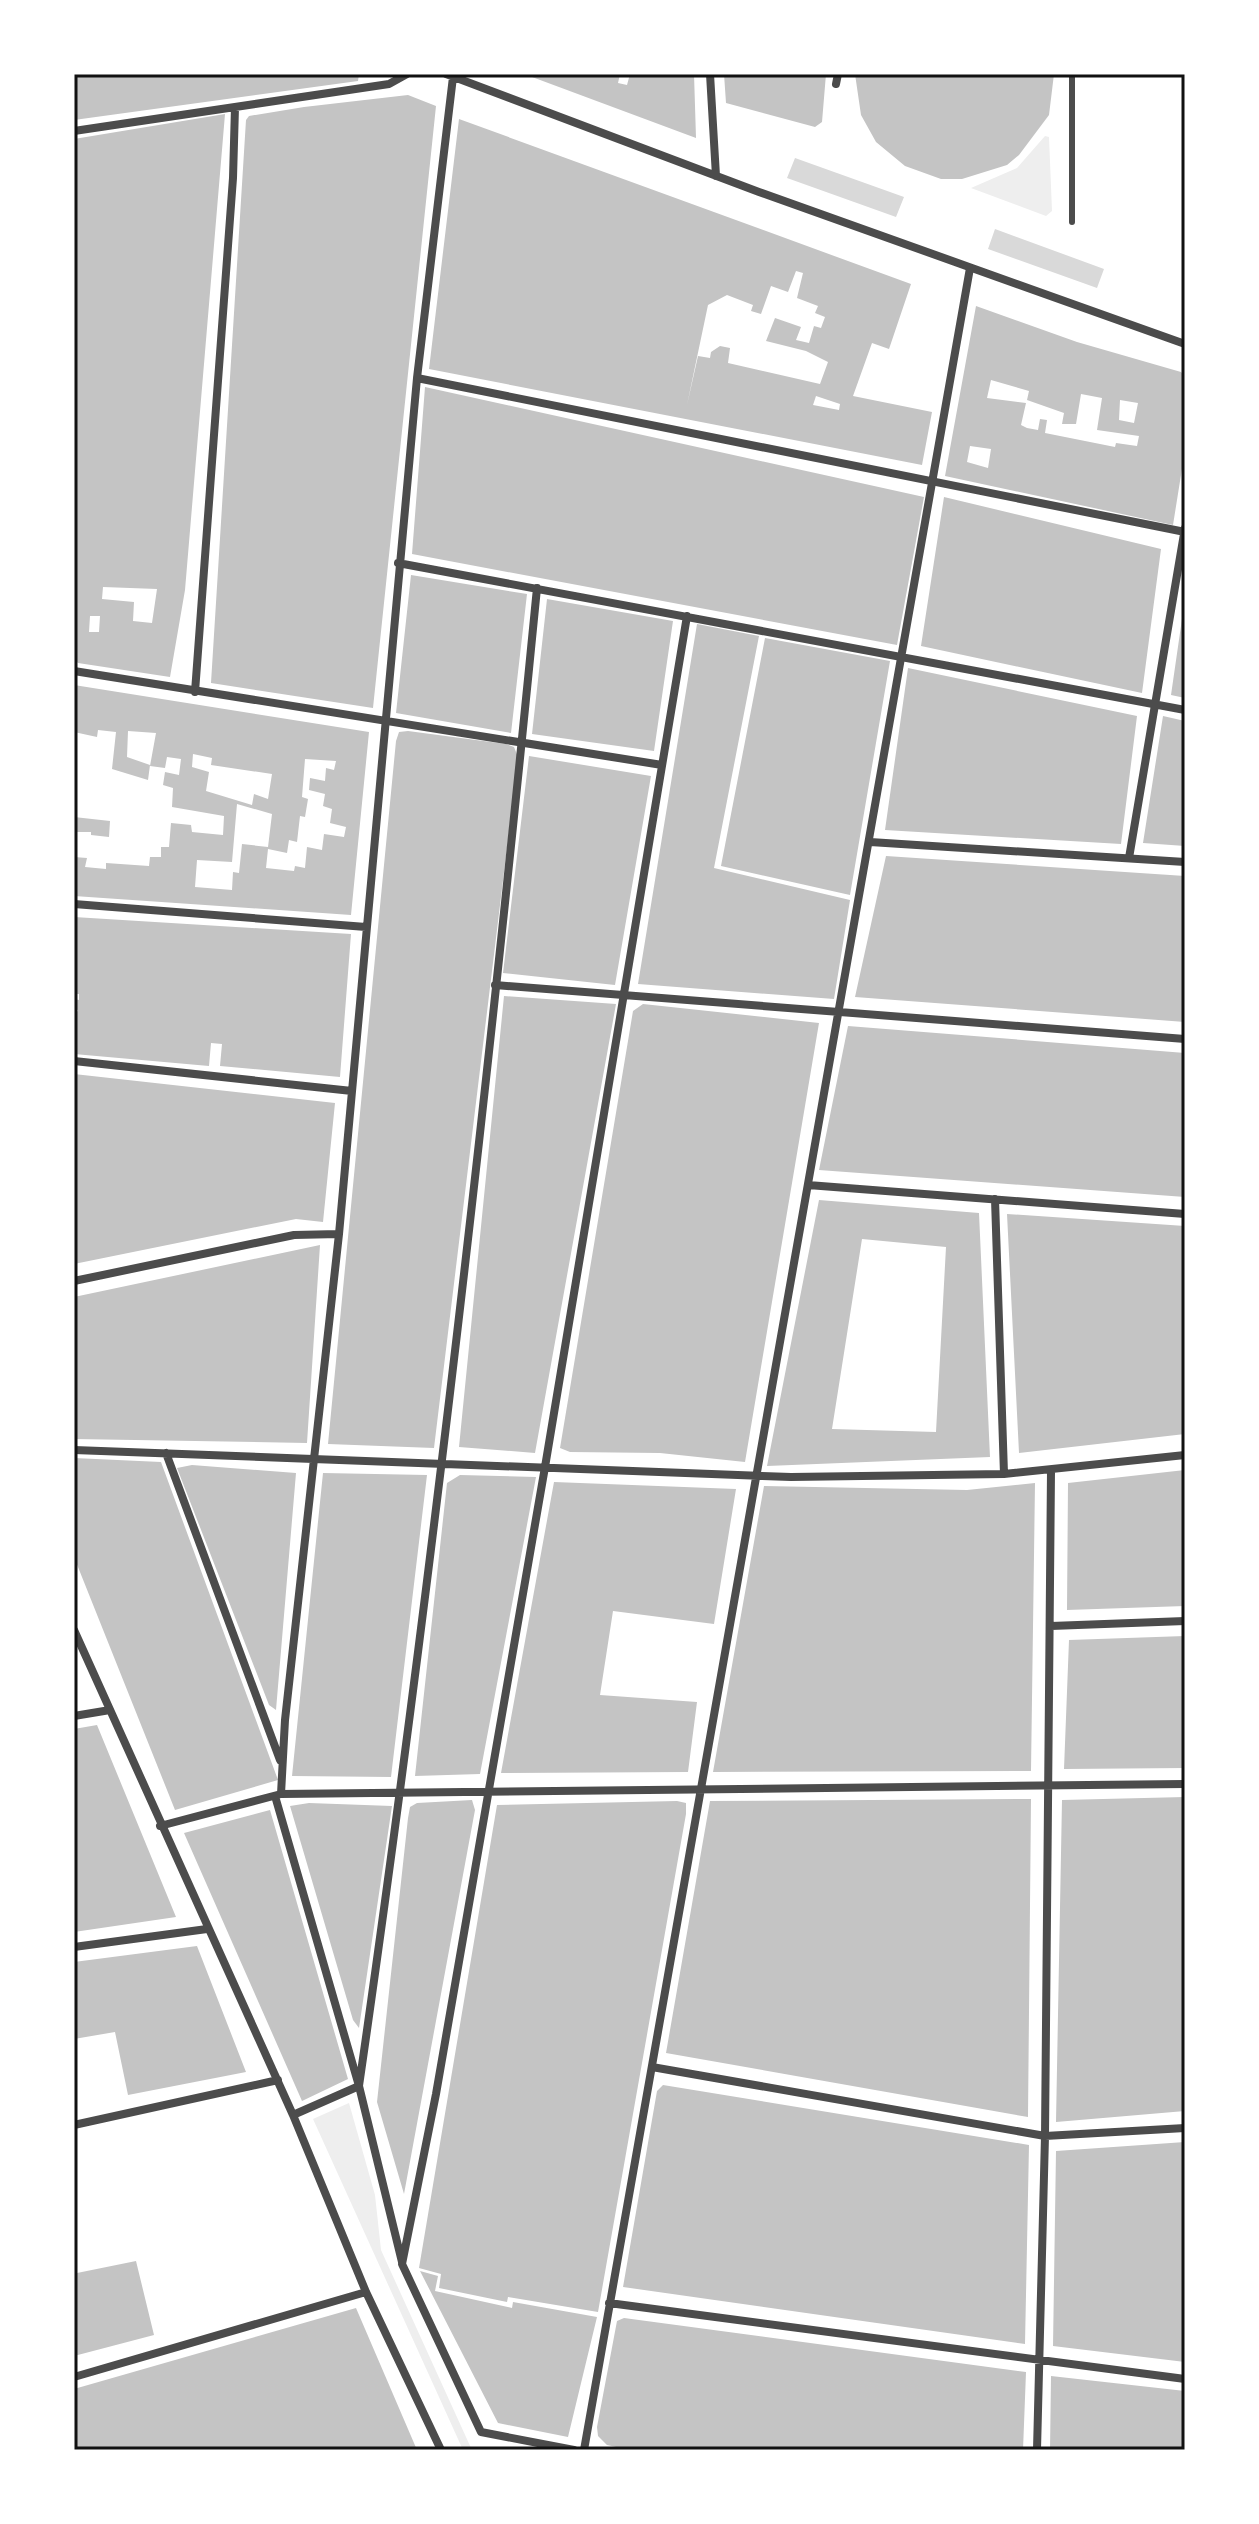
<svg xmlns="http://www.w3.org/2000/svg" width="1259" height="2524" font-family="Arial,sans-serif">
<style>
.green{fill:#eee}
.water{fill:#d9d9d9}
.building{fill:#c4c4c4;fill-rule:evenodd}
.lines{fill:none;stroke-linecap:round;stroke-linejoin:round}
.pedestrian{stroke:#4c4c4c;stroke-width:6}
.minor{stroke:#4c4c4c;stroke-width:8}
.neatline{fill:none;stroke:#111;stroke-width:3}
</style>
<rect width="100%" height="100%" fill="#fff"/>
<path class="green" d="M1045 136 1049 137 1052 211 1046 216 971 188 1017 168Z
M349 2103 375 2195 381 2250 471 2448 477 2450H463L313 2119Z"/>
<path class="water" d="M795 158 904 197 896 217 787 178Z
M995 229 1104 269 1097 288 988 249Z"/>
<path class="building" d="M74 74H359L358 81 74 120Z
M524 74H620L618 83 627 85 630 74H694L696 138Z
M724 74H826L822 122 815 127 726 103Z
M855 74H1054L1049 115 1019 155 1007 165 962 179H941L905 166 876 142 861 115Z
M408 95 436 106 373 708 211 683 246 120 249 116 304 107Z
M225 114 185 590 170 677 78 663 74 659V139ZM103 587 157 589 152 623 133 621 134 602 102 599ZM90 616H100L99 632H89Z
M459 119 911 284 889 349 872 343 853 396 932 412 922 465 429 369ZM796 271 803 273 797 298 818 306 815 313 825 317 821 328 814 326 809 343 796 340 801 327 775 318 766 341 806 351 828 362 820 384 728 363 730 348 720 346 711 352 710 358 698 356 687 405 708 305 727 295 753 305 751 311 761 314 771 286 788 292ZM816 396 840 404 839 410 813 405Z
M976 306 1077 342 1181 372 1185 377V450L1173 525 945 476ZM991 380 1029 391 1027 400 1064 413 1062 424H1076L1081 394 1102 398 1097 430 1139 436 1137 446 1116 443 1115 447 1045 433 1047 420 1040 419 1038 430 1027 428 1021 425 1026 403 987 398ZM1120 400 1138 403 1134 423 1119 420ZM970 446 991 449 988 468 967 462Z
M425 387 924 497 897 645 412 554Z
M944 497 1161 549 1142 693 921 646Z
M411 575 527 594 511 733 396 713Z
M547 599 673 621 654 751 532 734Z
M1183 612H1185V698L1171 695Z
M697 624 759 636 714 868 850 900 834 999 638 984Z
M765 638 890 661 850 895 721 866Z
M908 668 1137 716 1121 844 885 830Z
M74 685 369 732 351 915 74 896V857L87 858 85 867 106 869V863L149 866 150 857H161V847H169L171 823 191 825 192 832 223 835 224 816 172 807 173 788 163 785 165 772 179 775 181 759 167 757 165 768 150 766 156 733 128 731 127 757 150 765 148 780 112 769 116 732 98 730 97 737 74 732ZM193 754 212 758 211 765 272 774 268 799 254 794 252 805 206 791 209 772 192 767ZM305 759 336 761 334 770 326 768 325 781 310 778 309 790 325 794 323 806 332 809 330 823 346 827 344 837 324 834 322 850 307 847 305 868 295 866 294 871 266 868 268 849 287 853 289 840 297 842 300 816 305 817 308 799 302 797ZM237 804 272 814 268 847 242 844 239 873 233 872 232 890 195 887 197 860 232 862Z
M1163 716 1185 721V846L1143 843Z
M408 731 506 744 514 747 518 757 434 1448 328 1444 396 741 399 732Z
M529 756 651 776 615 985 503 973Z
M74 817 110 821 109 837 91 835V832H74Z
M886 856 1185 876V1022L855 997Z
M74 917 351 934 340 1077 220 1066 222 1044 211 1043 209 1066 74 1054V1018L78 1010 74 1009V999L79 1000V994H74Z
M504 996 616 1004 535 1453 459 1447Z
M643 1004 819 1023 745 1462 660 1453 570 1452 560 1448 633 1011Z
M848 1026 1185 1053V1197L819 1170Z
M74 1074 335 1103 323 1222 296 1219 74 1264Z
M819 1200 979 1213 990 1457 767 1466ZM862 1239 946 1247 936 1432 832 1429Z
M1007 1214 1185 1226V1434L1019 1453Z
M320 1245 307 1443 74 1439V1297Z
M74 1458 161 1462 278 1780 175 1810 74 1557Z
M192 1465 296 1473 276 1710 269 1705 177 1468Z
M1185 1470V1606L1067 1610 1068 1483Z
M323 1473 427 1475 391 1777 292 1776Z
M460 1475 536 1477 480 1774 415 1776 447 1483Z
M554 1482 736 1489 714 1624 613 1611 600 1695 697 1702 688 1772 501 1773Z
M1035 1483 1031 1771 713 1772 764 1486 967 1490Z
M1185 1636V1768L1064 1769 1069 1640Z
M97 1725 176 1917 74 1932V1729Z
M1185 1797V2111L1056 2122 1062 1800Z
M1031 1799 1028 2117 666 2053 710 1801Z
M472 1800 475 1810 404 2194 377 2102 408 1818 410 1807 417 1803Z
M677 1801 686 1803V1814L598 2312 508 2297 507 2302 439 2288 441 2274 419 2268 497 1805Z
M309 1803 392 1806 359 2028 353 2020 290 1806Z
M270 1810 348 2079 302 2101 184 1833Z
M197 1946 246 2072 128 2095 115 2032 74 2039V1962Z
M663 2085 1029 2145 1025 2344 623 2287 657 2091Z
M1185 2142V2362L1053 2346 1056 2151Z
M136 2261 154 2335 74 2356V2265L77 2273Z
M420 2271 438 2276 435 2291 512 2308 513 2302 597 2317 568 2437 498 2423Z
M356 2308 417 2450H74V2389Z
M624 2318 1026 2372 1023 2450H630L607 2445 598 2436 597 2427 617 2321Z
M1051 2376 1185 2391V2450H1050Z"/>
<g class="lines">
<path class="pedestrian" d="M1072 74V222"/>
<path class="minor" d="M446 74 759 192 1185 344
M710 74 716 176
M836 84 838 74
M74 131 389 84 407 74
M417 378 1185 532
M398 563 1185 710
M74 671 662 765
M195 692 233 178 235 107
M870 842 1185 862
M1129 858 1185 528
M74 904 366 927
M495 985 1185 1039
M74 1061 352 1091
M808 1185 1185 1214
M995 1199 1004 1474
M74 1281 294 1235 339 1234
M74 1450 791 1477 1004 1474 1185 1455
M166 1453 280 1760
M1051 1626 1185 1621
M74 1630 293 2115 366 2292 441 2450
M74 1716 110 1710
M281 1794 285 1720 339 1234 417 378 453 77
M275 1796 359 2086 402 2262
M160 1826 281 1794 1185 1784
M74 1947 207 1929
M652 2067 1045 2136 1185 2128
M293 2115 359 2086C431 1588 488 1089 537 588
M74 2125 278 2080
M609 2303 1185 2379
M74 2377 366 2292
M574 2450 481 2432 402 2264 436 2094 545 1467 687 616
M584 2450 970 268
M1037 2450 1045 2136 1051 1471"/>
</g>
<rect width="1259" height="2524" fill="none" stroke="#ffffff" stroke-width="152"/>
<rect x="76" y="76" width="1107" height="2372" class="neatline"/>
</svg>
